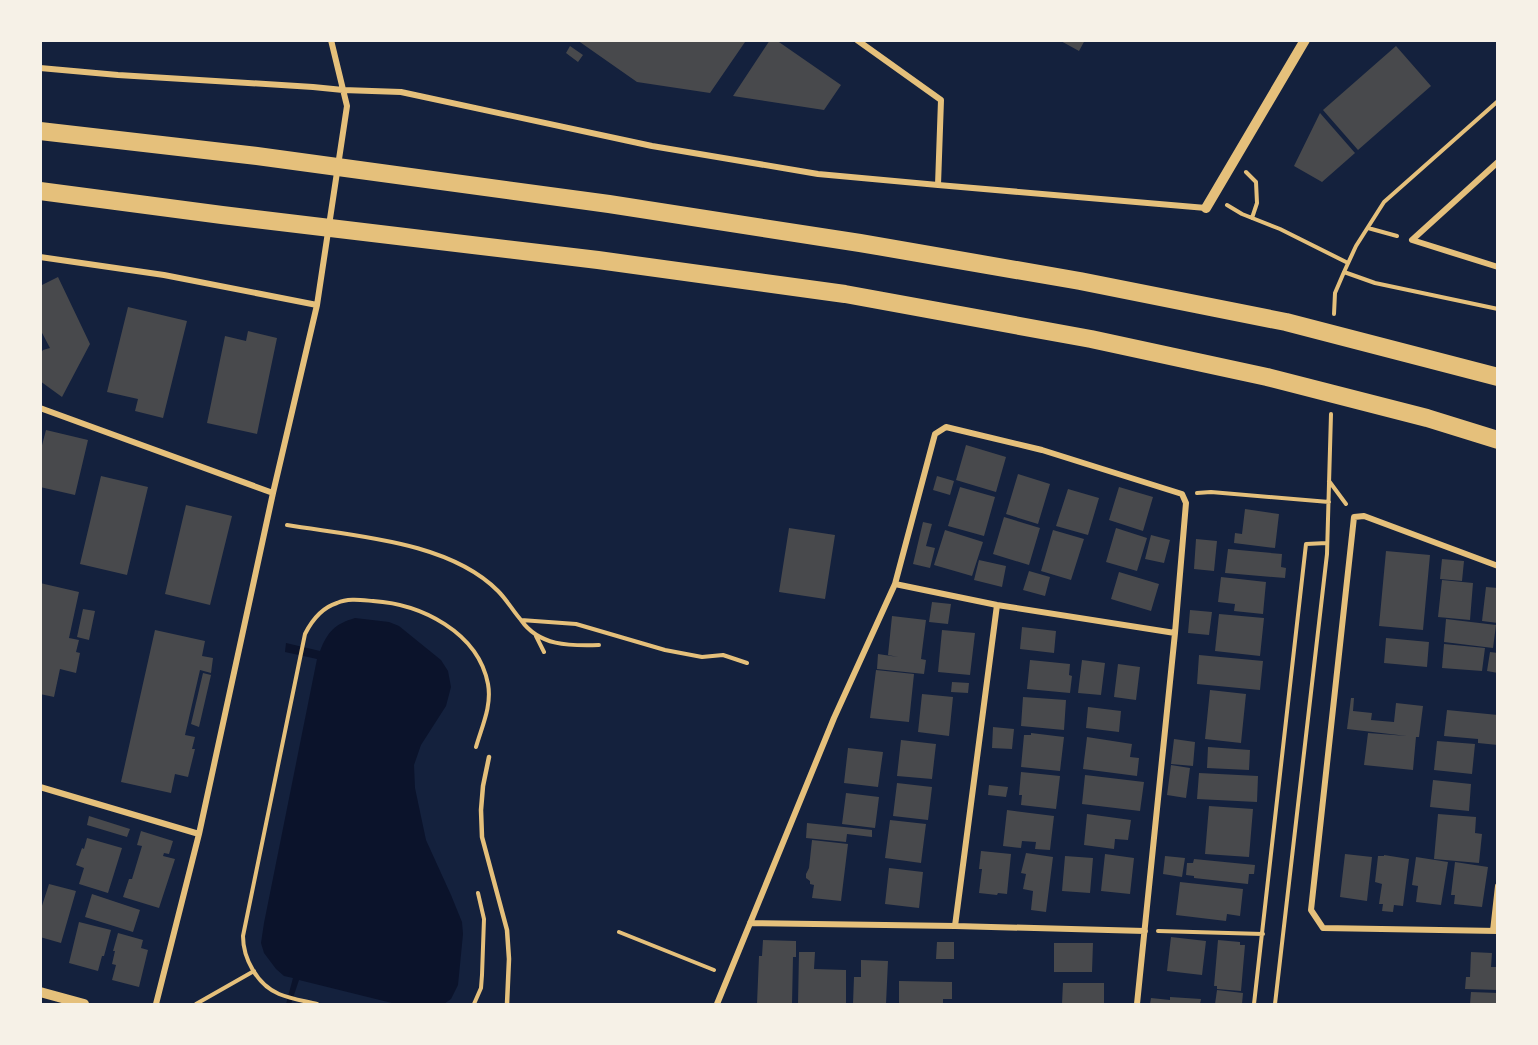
<svg xmlns="http://www.w3.org/2000/svg" width="1538" height="1045" font-family="Figtree,sans-serif">
<style>
.water{fill:#0b132b}
.building{fill:#48494c}
.lines{fill:none;stroke-linecap:round;stroke-linejoin:round}
.path{stroke:#e5c07b;stroke-width:4}
.service{stroke:#e5c07b;stroke-width:4.5}
.minor{stroke:#e5c07b;stroke-width:6}
.tertiary{stroke:#e5c07b;stroke-width:10}
.motorway{stroke:#e5c07b;stroke-width:18}
</style>
<rect width="100%" height="100%" fill="#14213d"/>
<path class="water" d="M355 618 389 622 399 626 441 660 448 671 451 687 446 706 421 745 414 765 415 788 426 840 451 895 462 922 463 934 458 985 451 999 444 1004H396L299 980 291 1004H286L293 978 284 976 276 969 264 953 261 943 264 923 317 659 285 652 286 643 320 651C328 631 335 624 355 618Z"/>
<path class="building" d="M577 40H742L745 42 710 93 637 82Z
M770 40H776L841 85 824 110 733 96Z
M1059 40H1085L1079 51Z
M570 46 583 55 578 62 566 53Z
M1396 46 1431 86 1358 150 1323 110Z
M1320 113 1355 153 1322 182 1294 166Z
M58 277 90 344 62 397 40 381V354L43 350 50 348 40 329V286Z
M128 307 187 321 163 418 135 411 138 399 107 392Z
M248 331 277 338 257 434 207 423 225 336 246 341Z
M46 430 88 440 75 495 40 487V453Z
M966 445 1006 457 996 492 956 480Z
M1018 474 1050 484 1038 524 1006 514Z
M101 476 148 487 127 575 80 564Z
M937 476 954 481 950 495 933 490Z
M960 487 995 497 984 536 948 526Z
M1119 487 1153 497 1143 531 1109 520Z
M1068 489 1099 498 1088 535 1056 526Z
M186 505 232 516 210 605 165 594Z
M1245 509 1279 514 1275 548 1234 543 1235 533 1242 534Z
M1004 517 1040 528 1029 565 993 554Z
M923 522 932 524 926 546 935 548 930 568 913 564Z
M789 528 835 535 825 599 779 592Z
M1116 528 1147 538 1137 571 1106 562Z
M945 530 983 542 972 576 934 565Z
M1053 530 1084 539 1071 580 1041 571Z
M1151 535 1170 540 1164 563 1145 559Z
M1196 539 1217 541 1214 571 1194 569Z
M1228 549 1282 554 1281 567 1286 568 1285 578 1225 573Z
M1386 551 1430 555 1423 630 1379 626Z
M1442 559 1464 561 1462 581 1440 579Z
M979 560 1006 566 1002 587 974 580Z
M1029 571 1050 577 1045 596 1023 590Z
M1119 572 1159 584 1151 611 1111 599Z
M1221 577 1266 582 1263 614 1234 611 1235 604 1218 602Z
M1442 580 1473 583 1470 620 1438 617Z
M40 583 79 592 69 638 79 640 76 652 80 653 76 673 60 669 54 697 40 694Z
M1486 587 1498 588V623L1482 621Z
M932 602 951 604 948 624 929 622Z
M83 609 95 611 89 640 77 637Z
M1190 610 1212 612 1209 635 1188 633Z
M1219 614 1264 618 1260 656 1215 651Z
M892 616 926 620 921 659 926 660 924 674 877 669 878 654 898 657 888 655Z
M1446 619 1496 625 1493 648 1444 642Z
M1022 627 1056 631 1054 653 1020 649Z
M155 630 205 641 202 656 213 658 211 673 200 670 185 735 195 737 192 749H195L188 777 175 774 171 793 121 782Z
M942 630 975 633 970 675 938 672Z
M1386 638 1429 642 1427 667 1384 663Z
M1444 644 1485 648 1482 671 1442 668Z
M1490 652 1498 653V673L1487 671Z
M1199 655 1263 661 1260 690 1197 684Z
M1030 660 1070 664 1069 675 1072 676 1070 693 1027 689Z
M1082 660 1105 663 1101 695 1078 693Z
M1118 664 1140 667 1136 700 1114 697Z
M876 670 914 674 909 722 870 718Z
M203 673 211 675 199 727 191 724Z
M952 682 969 683 968 693 951 692Z
M1210 690 1246 694 1241 743 1205 739Z
M922 694 953 697 949 736 918 732Z
M1023 697 1066 700 1064 730 1021 726Z
M1351 698H1354L1353 711 1372 713 1371 720 1394 722 1396 703 1423 706 1419 737H1416L1413 770 1364 765 1368 733 1407 736 1347 729Z
M1088 707 1121 711 1119 732 1086 728Z
M1447 710 1498 715V745L1478 743V739L1444 736Z
M993 727 1014 729 1012 749 992 748Z
M1031 733 1064 737 1060 771 1021 767 1024 735H1031Z
M1087 737 1132 744 1130 757 1139 758 1137 776 1083 769Z
M1174 739 1195 742 1193 766 1171 764Z
M901 740 936 744 932 779 897 776Z
M1437 741 1475 744 1472 774 1434 770Z
M1208 747 1250 750 1249 770 1207 768Z
M848 748 883 752 878 787 844 783Z
M1171 765 1190 768 1186 798 1167 795Z
M1021 772 1060 776 1056 809 1021 805 1022 795H1019Z
M1199 773 1258 776 1257 802 1197 799Z
M1085 775 1144 782 1140 811 1082 804Z
M1433 780 1471 784 1469 811 1430 807Z
M897 783 932 787 928 820 893 816Z
M989 785 1008 787 1006 797 988 795Z
M846 793 879 797 875 828 842 824Z
M1209 806 1253 809 1249 857 1205 854Z
M1007 810 1054 816 1050 850 1035 849 1036 842 1022 841 1021 848 1003 846Z
M1087 814 1131 820 1128 840 1115 839 1114 849 1084 845Z
M1438 814 1476 817 1475 833 1482 834 1479 863 1434 859Z
M89 816 130 829 127 837 87 825Z
M890 820 926 824 921 863 885 858Z
M807 823 872 830V837L847 834 846 842 806 838Z
M141 831 173 841 169 854 164 853 163 856 175 859 159 908 123 897 129 879H132L142 846 137 845Z
M87 838 122 848 108 893 79 884 84 868 76 865 82 848 84 849Z
M812 840 848 844 841 901 812 898 814 885 810 884V881L806 878V874L809 868Z
M981 851 1011 854 1007 894 998 893 997 895 979 893 982 869H979Z
M1026 853 1053 857 1046 912 1031 910 1033 891 1023 889 1026 874 1021 873Z
M1105 854 1134 858 1130 894 1101 891Z
M1345 854 1372 857 1367 901 1340 897Z
M1384 855 1409 859 1403 906 1394 905 1393 912 1382 911 1383 904H1379L1382 884 1375 882 1378 856H1384Z
M1065 856 1093 858 1090 893 1062 891Z
M1165 856 1185 858 1182 877 1163 874Z
M1416 857 1448 862 1441 905 1416 902 1418 886 1412 885Z
M1194 859 1255 865 1254 874H1249L1248 884 1194 878V876L1186 875 1187 863H1193Z
M1455 862 1488 867 1482 907 1454 904 1455 895H1451Z
M889 868 923 872 919 908 885 904Z
M1180 882 1243 889 1240 916 1227 914 1226 921 1176 915Z
M49 884 76 891 61 943 40 937V912Z
M92 894 140 910 133 932 85 917Z
M79 922 111 930 104 956H102L98 971 69 963Z
M118 933 143 940 141 948 148 950 139 987 112 980 116 965 112 964 115 951H113Z
M1171 937 1206 941 1202 975 1167 971Z
M763 940 796 941V957H793L792 1004H757L759 956H762Z
M1218 940 1240 942V945H1245L1241 991 1217 989V986H1214Z
M937 942H954V959H936Z
M1054 943H1093L1092 972H1054Z
M799 952H815L814 969 846 970V1004H798Z
M1471 952 1492 953 1491 967H1498V990L1465 989 1466 977H1470Z
M861 960 888 961 886 1004H853L854 977H861Z
M899 981 952 982V999H943V1004H899Z
M1063 983H1104V1004H1062Z
M1217 990 1243 993 1242 1004H1215Z
M1471 992 1498 993V1004H1470Z
M1170 997 1201 999 1200 1004H1150L1151 998 1170 1000Z"/>
<g class="lines">
<path class="path" d="M1246 172 1256 182 1257 203 1252 218
M1227 205 1242 214 1280 229 1348 263
M1368 228 1397 236
M1344 272 1375 283 1498 309
M1334 314 1335 293 1344 272 1356 246 1384 202 1498 101
M1329 481 1346 504
M1197 493 1211 492 1329 502
M287 525C353 536 449 541 498 591 507 600 513 611 521 620L576 624 665 650 702 657 723 655 747 663
M521 620C539 646 569 646 599 645
M536 636 544 652
M1158 931 1263 934
M619 932 714 970
M196 1004 254 971
M317 1004C305 1001 291 999 279 994 257 985 243 958 243 936L305 634C312 620 321 608 337 603 348 598 361 600 373 601 421 604 478 632 488 684 492 706 482 726 476 747
M474 1004 481 988 482 975 484 919 478 893
M1254 1004 1306 544 1327 543
M1275 1004 1327 554 1331 414"/>
<path class="service" d="M489 757 483 786 481 810 482 837 507 930 509 959 507 1004"/>
<path class="minor" d="M857 40 941 100 938 185
M40 68 118 75 313 87 343 90 401 92 652 146 818 174 938 185 1206 208
M1498 162 1412 240 1498 267
M40 257 164 275 317 305
M40 408 273 493
M1498 566 1364 516 1354 517 1311 910 1323 928 1498 931
M895 584 997 605 1175 633
M40 787 199 834
M750 923 955 926 1145 931
M955 926 997 605
M1493 931 1498 886
M156 1004 199 834 273 493 317 305 347 106 331 40
M717 1004 834 718 895 584 935 434 946 427 1042 450 1182 494 1186 503 1175 633 1137 1004"/>
<path class="tertiary" d="M1206 208 1305 40
M40 992 84 1004"/>
<path class="motorway" d="M40 131 257 156 609 204 860 243 1080 281 1286 322 1498 377
M40 191 222 215 598 260 845 294 1091 339 1267 377 1427 418 1498 440"/>
</g>
<rect width="1538" height="1045" fill="none" stroke="#f6f1e7" stroke-width="84"/>
</svg>
